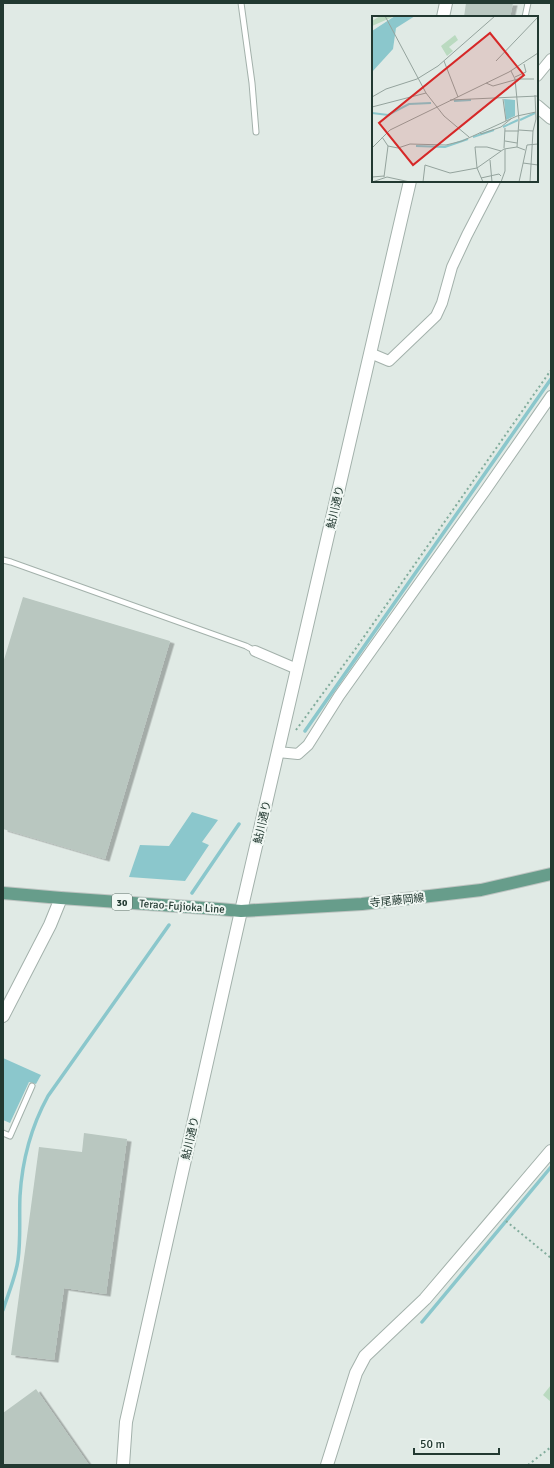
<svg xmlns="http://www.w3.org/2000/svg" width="554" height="1468" font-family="Signika,'Noto Sans JP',sans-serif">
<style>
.green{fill:#badac0}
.water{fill:#8bc7cc}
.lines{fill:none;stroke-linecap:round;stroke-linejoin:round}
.stream{stroke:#8bc7cc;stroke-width:3.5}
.building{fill:#b9c7c0;filter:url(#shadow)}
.service-casing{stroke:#a3b1ab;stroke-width:7}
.minor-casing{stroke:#a3b1ab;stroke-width:12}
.tertiary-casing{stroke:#a3b1ab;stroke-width:14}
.primary-casing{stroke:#bdc4c1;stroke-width:14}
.path{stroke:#82ac9c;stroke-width:2;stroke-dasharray:2 3;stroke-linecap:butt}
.service{stroke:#fff;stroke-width:5}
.minor{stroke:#fff;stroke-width:10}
.tertiary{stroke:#fff;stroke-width:12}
.primary{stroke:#679d8b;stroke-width:12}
.labels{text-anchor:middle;stroke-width:4;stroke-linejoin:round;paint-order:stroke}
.shield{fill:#f0f7f3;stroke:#60726b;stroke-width:1}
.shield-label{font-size:10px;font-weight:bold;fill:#223931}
.street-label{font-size:11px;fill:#223931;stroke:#f0f7f3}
.inset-river{fill:none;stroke:#8bc7cc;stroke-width:2}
.inset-road{fill:none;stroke:#94a39d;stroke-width:1}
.view{fill:#d62828;fill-opacity:0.15;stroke:#d62828;stroke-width:2}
.inset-edge{fill:none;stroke:#223931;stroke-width:2}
</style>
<defs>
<filter id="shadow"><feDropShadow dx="4.5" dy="2.5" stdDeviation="0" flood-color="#0004"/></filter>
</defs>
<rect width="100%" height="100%" fill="#e0eae5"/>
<path class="green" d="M551 1385V1402L543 1395Z"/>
<path class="water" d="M192 812 218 820 202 842 209 845 185 881 129 877 140 845 169 846Z
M3 1058 41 1075 36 1084 29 1082 10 1123 3 1120Z"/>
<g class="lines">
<path class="stream" d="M305 731 551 379
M192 893 239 824
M3 1310C8 1294 16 1276 18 1260 21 1238 19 1218 20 1196 22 1162 31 1127 48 1096L169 925
M422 1322 551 1167"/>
</g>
<path class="building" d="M466 3H513L510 17H464Z
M23 597 170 641 105 859 3 829V663Z
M84 1133 127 1139 106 1294 64 1288 54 1360 11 1355 39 1147 82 1152Z
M36 1389 89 1465H3V1413Z"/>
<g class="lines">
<defs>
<path id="service" d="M241 3 252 83 256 132
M525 17 528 3
M3 560 11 562 246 646 255 651
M3 1133 10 1136 32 1086"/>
<path id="minor" d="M537 76 551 59
M370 353 389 361 436 316 442 303 452 267 467 235 495 181
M255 651 297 669
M278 752 298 754 308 745 339 696 485 491 551 396"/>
<path id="tertiary" d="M443 17 446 3
M537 106 551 118
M3 1016 50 925 61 898
M123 1465 126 1422 241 911 410 181
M327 1465 356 1373 365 1356 425 1299 551 1151"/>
<path id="primary" d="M3 893 61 898 219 909 241 911 362 904 481 890 551 874"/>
</defs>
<use href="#service" class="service-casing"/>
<use href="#minor" class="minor-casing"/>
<use href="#tertiary" class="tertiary-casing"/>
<use href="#primary" class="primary-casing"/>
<path class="path" d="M296 730 354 651 551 370
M506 1221 551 1258
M528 1465 551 1447"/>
<use href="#service" class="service"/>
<use href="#minor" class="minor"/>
<use href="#tertiary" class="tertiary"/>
<use href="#primary" class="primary"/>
</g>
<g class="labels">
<rect class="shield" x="112" y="894" width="20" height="16" rx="3"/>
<g class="shield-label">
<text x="122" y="906">30</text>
</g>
<g class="street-label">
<text transform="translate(335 507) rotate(-77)" y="4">鮎川通り</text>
<text transform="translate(262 822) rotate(-77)" y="4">鮎川通り</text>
<text transform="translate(397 900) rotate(-6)" y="4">寺尾藤岡線</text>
<text transform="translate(182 906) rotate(4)" y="4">Terao-Fujioka Line</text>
<text transform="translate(190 1138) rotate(-77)" y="4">鮎川通り</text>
</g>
</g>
<g transform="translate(372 16)">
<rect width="166" height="166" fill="#e0eae5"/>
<path d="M8 0H23L0 10V5ZM83 19 86 24 77 31 81 35 75 40 69 30Z" fill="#badac0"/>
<path d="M23 0H43L24 12 21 33 0 56V15ZM132 83 143 84V100L134 104Z" fill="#8bc7cc"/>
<path class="inset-river" d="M82 85 99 84M0 97 16 99 37 88 59 87M148 104 163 97M131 111 146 104M101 121 122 114M44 130 73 131 96 123"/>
<path class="inset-road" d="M13 0 54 77 72 100 97 121M72 45 86 81M124 45 166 1M139 55 143 63 147 104 145 131M143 61 154 56 152 48M114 67 121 70 146 63H162M0 81 14 73 45 63 66 50 123 0M131 83 134 105M78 84 166 80M0 91 54 77M147 114 161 115M133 115H147M108 116 109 118 129 111 140 102M10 121 16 130 26 132 38 128 74 129 90 125 145 100 164 96M133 125 145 127M0 132 18 114 137 56 166 37M132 132 133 112M118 144 120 166M151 147 166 149M0 161 12 160M12 161 16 130M109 162 127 158 129 160M0 166 15 161 38 166M51 166 53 149 78 157 105 152 132 133 145 131 153 134M111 166 105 152 103 131H115L129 135M129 166 133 155V133M147 166 155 129 166 128M158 166 161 115 164 103 163 79"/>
<path class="view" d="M118 17 152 59 41 149 7 107Z"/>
<rect width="166" height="166" class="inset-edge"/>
</g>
<rect width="554" height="1468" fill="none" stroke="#223931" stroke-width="8"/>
<path d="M414 1448v6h85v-6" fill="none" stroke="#223931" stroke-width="2"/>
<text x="420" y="1448" font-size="12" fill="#223931" stroke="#f0f7f3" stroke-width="3" paint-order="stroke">50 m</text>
</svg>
